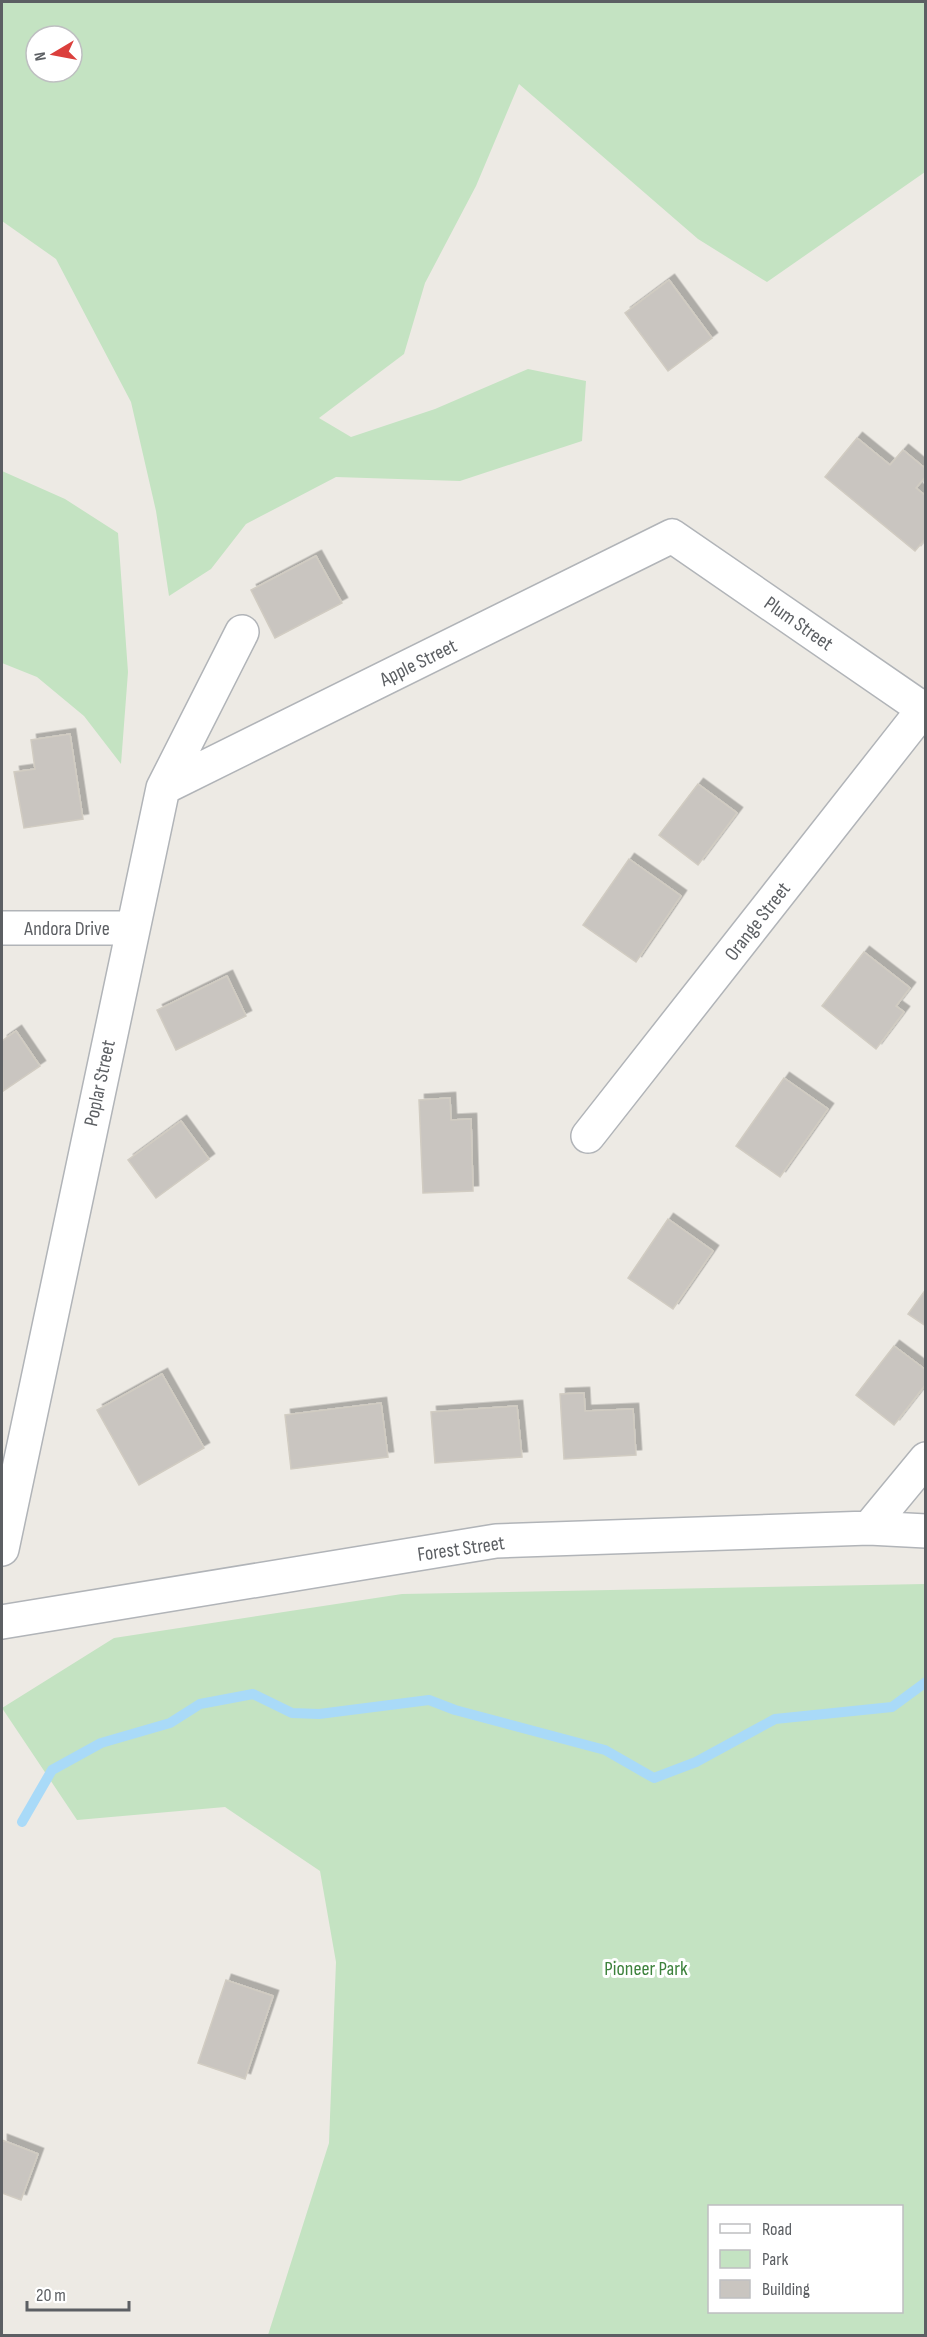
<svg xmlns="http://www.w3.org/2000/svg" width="927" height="2337" font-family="'Sofia Sans Condensed',sans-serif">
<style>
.green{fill:#c4e3c2;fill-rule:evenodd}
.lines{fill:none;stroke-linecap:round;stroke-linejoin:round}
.stream{stroke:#a9daf8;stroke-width:10}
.building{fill:#c9c5c0;stroke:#d1ccc2;stroke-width:1.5;filter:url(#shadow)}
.minor-casing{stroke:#b1b4b8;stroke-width:36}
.minor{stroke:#fff;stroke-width:33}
.labels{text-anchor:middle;stroke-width:6;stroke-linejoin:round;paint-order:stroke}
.street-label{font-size:20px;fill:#5c5f63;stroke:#fff}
.park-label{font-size:20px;fill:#3d823c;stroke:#fff}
</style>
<defs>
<filter id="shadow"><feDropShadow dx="5.5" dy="-5.5" stdDeviation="0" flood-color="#0004"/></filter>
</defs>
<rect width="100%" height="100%" fill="#edeae4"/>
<path class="green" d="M2 2H925V172L767 282 698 239 519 84 476 186 425 283 404 354 319 418 351 437 435 409 528 369 586 381 582 441 460 481 336 477 246 524 211 569 169 596 156 511 131 402 56 259 2 221ZM36 36H72V72H36Z
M2 471 65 499 118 533 128 672 121 764 84 716 37 677 2 663Z
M925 1584V2335H268L329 2143 336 1962 320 1871 225 1807 77 1820 2 1708 114 1638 402 1594ZM710 2206H902V2312H710Z"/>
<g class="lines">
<path class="stream" d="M22 1822 52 1770 101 1743 170 1723 200 1704 253 1694 292 1713 319 1714 429 1700 455 1710 605 1750 654 1778 696 1762 775 1719 892 1707 926 1682"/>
</g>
<path class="building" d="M669 280 712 338 668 371 625 313Z
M857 438 890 465 903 450 926 469V476L916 488 926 496V538L915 551 825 477Z
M316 556 342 603 275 638 251 590Z
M70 734 83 819 24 828 14 772 35 769 31 740Z
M698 784 737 813 698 865 659 835Z
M629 859 681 896 636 962 583 925Z
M864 952 910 988 896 1006 904 1012 876 1049 822 1006Z
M227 976 246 1016 176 1050 157 1010Z
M16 1031 40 1066 3 1091 2 1041Z
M784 1078 828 1109 780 1177 736 1146Z
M450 1098 451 1120 471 1119 473 1191 423 1193 419 1100Z
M181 1121 209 1159 156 1198 128 1160Z
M668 1219 713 1251 673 1309 628 1278Z
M926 1289V1326L908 1314Z
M894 1346 926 1370V1384L894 1425 856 1395Z
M162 1374 204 1448 139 1485 97 1410Z
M584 1393 585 1411 633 1409 636 1455 564 1459 560 1394Z
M381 1403 388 1457 291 1469 285 1415Z
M517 1406 522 1457 435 1463 431 1412Z
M226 1980 273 1996 245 2079 198 2063Z
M2 2140 38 2154 21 2200 2 2193Z"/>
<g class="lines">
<defs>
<path id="minor" d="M163 788 672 536 926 711
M2 928H132
M588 1136 926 706
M869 1528 926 1459
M2 1549 163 788 242 632
M2 1622 496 1541 869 1528 926 1531"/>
</defs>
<use href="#minor" class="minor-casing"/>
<use href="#minor" class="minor"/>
</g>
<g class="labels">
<g class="street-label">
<text transform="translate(799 623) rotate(35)" y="7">Plum Street</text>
<text transform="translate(418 662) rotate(-26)" y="7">Apple Street</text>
<text transform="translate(757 921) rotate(-52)" y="7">Orange Street</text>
<text x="67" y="935">Andora Drive</text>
<text transform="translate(99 1083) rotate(-78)" y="7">Poplar Street</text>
<text transform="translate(461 1548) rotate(-8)" y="7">Forest Street</text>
</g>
<g class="park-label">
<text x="646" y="1975">Pioneer Park</text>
</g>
</g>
<rect width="927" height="2337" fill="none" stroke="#5c5f63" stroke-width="6"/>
<rect x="708" y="2205" width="195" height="108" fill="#ffffff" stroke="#bebfc1" stroke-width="1.5"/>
<rect x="720" y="2224" width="30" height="9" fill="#ffffff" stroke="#bebfc1" stroke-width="1.5"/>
<text x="762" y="2235" font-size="18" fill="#5c5f63">Road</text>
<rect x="720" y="2250" width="30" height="18" fill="#c4e3c2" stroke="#bebfc1" stroke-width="1.5"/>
<text x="762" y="2265" font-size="18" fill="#5c5f63">Park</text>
<rect x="720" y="2280" width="30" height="18" fill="#c9c5c0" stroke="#bebfc1" stroke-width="1.5"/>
<text x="762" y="2295" font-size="18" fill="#5c5f63">Building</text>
<g transform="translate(54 54) rotate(260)"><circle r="28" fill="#ffffff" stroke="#bebfc1" stroke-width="1.5"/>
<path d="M0-4.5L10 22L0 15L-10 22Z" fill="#db3f3c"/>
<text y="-9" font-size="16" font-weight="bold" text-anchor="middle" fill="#5c5f63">N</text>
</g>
<path d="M27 2301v9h102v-9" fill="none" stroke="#5c5f63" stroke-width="3"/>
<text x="36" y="2301" font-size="18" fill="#5c5f63" stroke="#ffffff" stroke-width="4.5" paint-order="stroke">20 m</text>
</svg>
